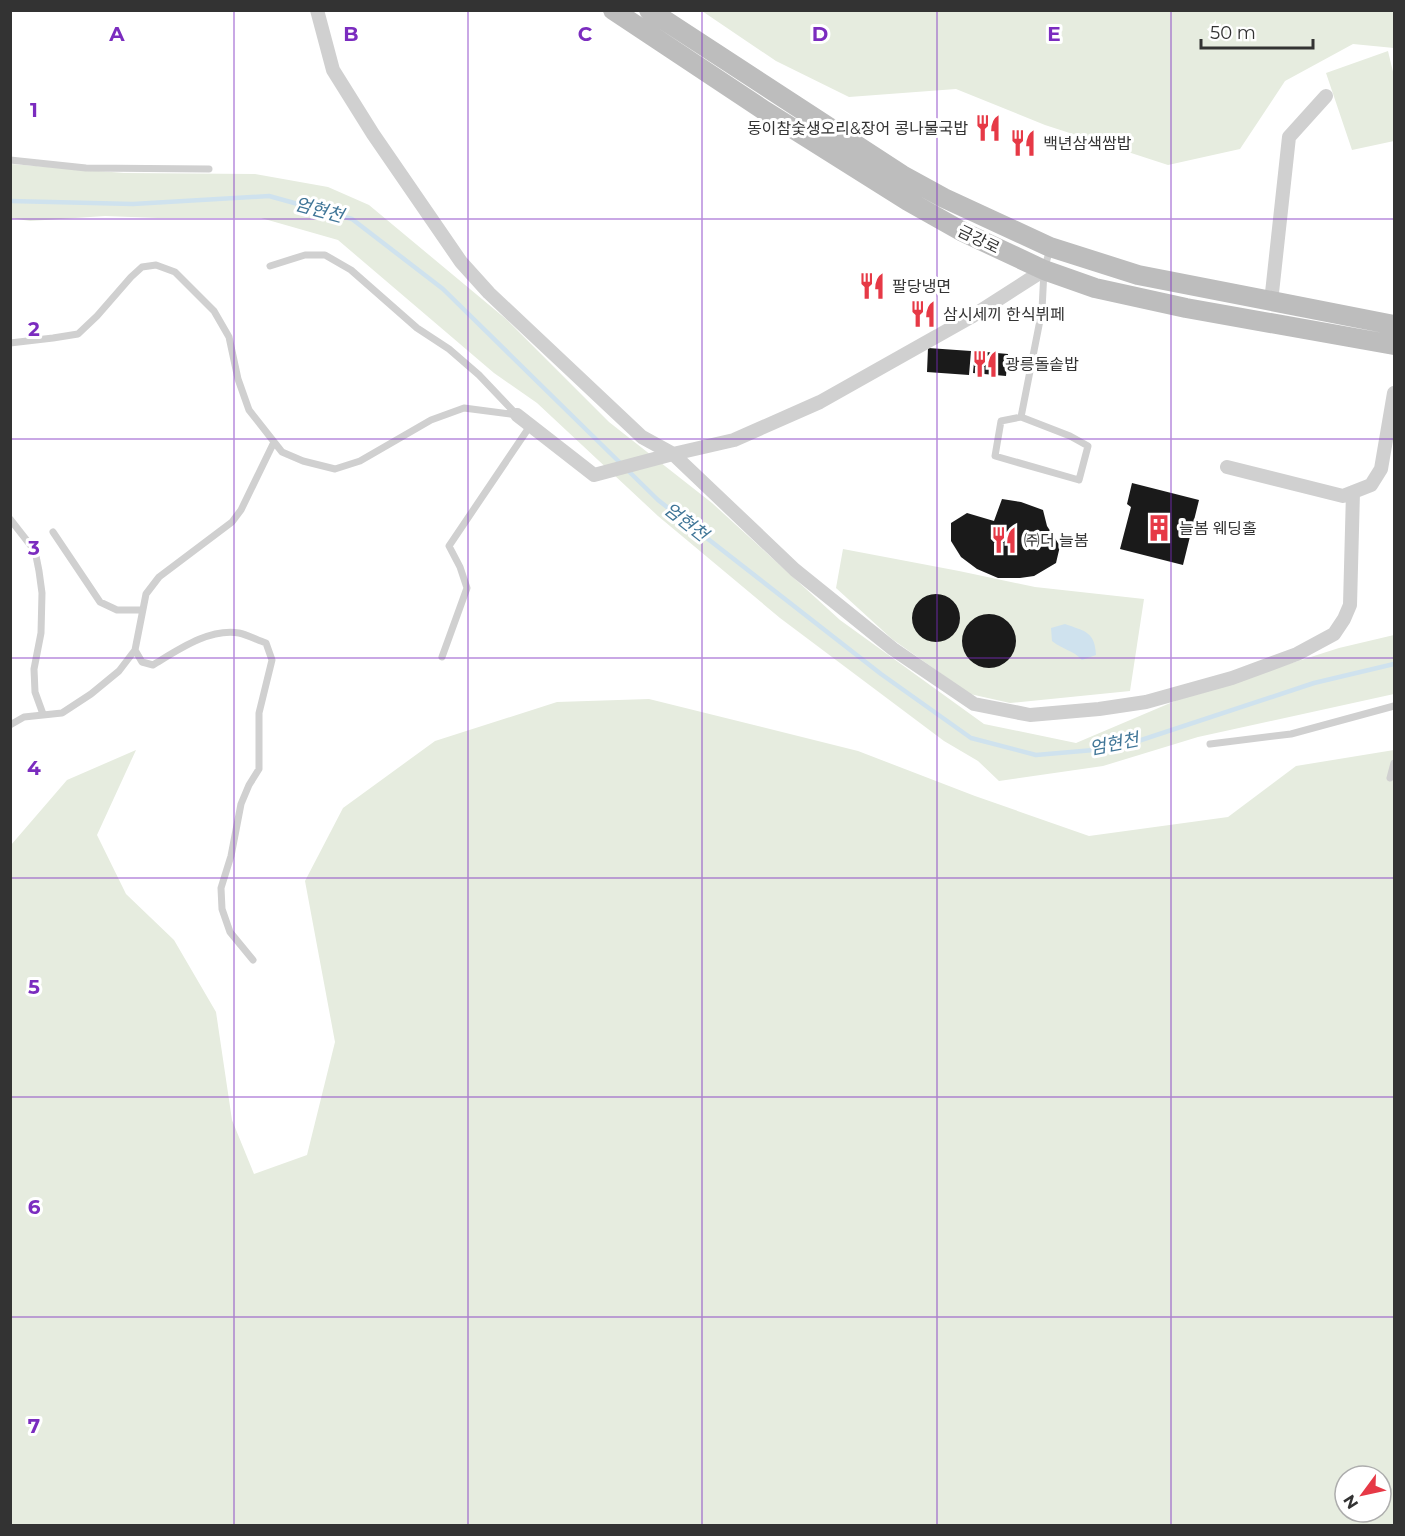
<svg xmlns="http://www.w3.org/2000/svg" width="1405" height="1536" font-family="Montserrat,'Noto Sans KR',sans-serif">
<style>
.green{fill:#e6ecdf;fill-rule:evenodd}
.water{fill:#cfe2ee}
.lines{fill:none;stroke-linecap:round;stroke-linejoin:round}
.stream{stroke:#cfe2ee;stroke-width:4.5}
.building{fill:#1a1a1a}
.lane{stroke:#d0d0d0;stroke-width:7}
.street{stroke:#d0d0d0;stroke-width:14}
.secondary{stroke:#bdbdbd;stroke-width:20}
.grid{fill:none;stroke:#7b2cbf;stroke-width:1.5;stroke-opacity:0.55}
.labels{text-anchor:middle;stroke-width:6;stroke-linejoin:round;paint-order:stroke}
.poi-label{font-size:16px;fill:#333;stroke:#fff;text-anchor:start}
.street-label{font-size:16px;fill:#333;stroke:#fff}
.water-label{font-size:18px;font-style:italic;fill:#3f7597;stroke:#fff}
.grid-label{font-size:20px;text-anchor:middle;font-weight:bold;fill:#7b2cbf;stroke:#fff;stroke-width:6;stroke-linejoin:round;paint-order:stroke}
</style>
<rect width="100%" height="100%" fill="#fff"/>
<path class="green" d="M702 11H1394V48L1353 44 1285 81 1240 149 1168 165 1045 125 956 89 849 97 776 61Z
M1388 51 1394 76V141L1352 150 1326 73Z
M11 164 124 173 255 174 328 187 369 205 506 319 609 422 712 503 840 620 984 724 1076 743 1182 698 1339 648 1394 635V694L1198 737 1103 766 999 781 978 761 944 741 780 618 658 516 537 403 494 373 338 240 261 218H158L105 216 30 221 11 218Z
M843 549 959 571 1035 587 1144 599 1130 691 1010 703 970 694 892 639 836 588Z
M649 699 858 751 975 796 1089 836 1228 817 1296 766 1394 750V1525L11 1526V845L67 780 136 750 97 835 126 894 174 940 216 1012 232 1120 254 1174 307 1155 335 1042 305 881 343 808 435 741 557 702ZM1345 1476H1381V1512H1345Z"/>
<path class="water" d="M1065 624C1084 631 1095 631 1096 655L1082 660C1073 650 1063 650 1052 641L1051 628Z"/>
<g class="lines">
<path class="stream" d="M10 201 133 204 269 196 352 219 443 289 658 500 881 674 971 738 1036 755 1117 748 1314 683 1394 664"/>
</g>
<path class="building" d="M928 348 971 351 969 375 927 372Z
M975 351 1008 354 1006 376 973 373Z
M1132 483 1199 500 1183 565 1120 549 1131 507 1127 504Z
M1002 499 1021 502 1043 510 1047 526 1060 546 1056 563 1034 576 1020 578H998L977 569 961 557 951 541V523L967 513 994 521Z
M912 618a24 24 0 1 1 48 0a24 24 0 1 1-48 0Z
M962 641a27 27 0 1 1 54 0a27 27 0 1 1-54 0Z"/>
<g class="lines">
<path class="lane" d="M10 160 86 168 209 169
M270 266 305 255H325L351 270 417 328 449 349 479 375 517 415
M10 343 53 338 78 334 97 316 131 277 142 267 156 265 175 272 214 311 229 337 238 379 249 410 282 452 303 461 335 469 360 461 431 420 464 408 517 415
M1021 417 1070 436 1088 446 1079 480 995 456 1001 421 1021 417 1042 310 1044 270 1050 249
M10 519 35 551 39 571 42 593 41 633 34 669 35 692 43 714
M53 532 100 602 117 610H142
M135 650 142 662 153 665C178 650 209 628 239 633 248 635 257 640 266 643L272 660 259 713V769L249 785 241 804 231 856 221 888 222 909 230 932 253 960
M442 657 467 588 460 567 449 546 530 426
M10 725 24 717 62 713 91 694 119 671 135 650 146 594 159 577 232 522 241 510 274 442
M1210 744 1291 734 1394 706
M1390 778 1394 763"/>
<path class="street" d="M317 10 333 70 373 134 461 262 489 293 642 437 673 454 795 570 893 649 974 704 1030 715 1099 709 1146 702 1232 678 1297 654 1334 634 1344 619 1350 605 1353 492
M1271 302 1289 137 1326 96
M517 415 594 475 673 454 734 440 820 402 971 317 1044 270
M1227 467 1343 496 1371 485 1381 469 1394 393"/>
<path class="secondary" d="M613 10 765 111 908 201 963 232 1044 270 1095 288 1186 308 1394 345
M649 10 902 175 944 198 1050 247 1138 275 1394 325"/>
</g>
<path class="grid" d="M234 10V1526M468 10V1526M702 10V1526M937 10V1526M1171 10V1526M10 219H1394M10 439H1394M10 658H1394M10 878H1394M10 1097H1394M10 1317H1394"/>
<defs>
<symbol id="restaurant-bare" viewBox="-9 -9 18 18"><path d="M-5-6h1v4h1v-4h1v4h1v-4h1v5L-1.5 .5V6h-2V.5L-5-1ZM5-6V6H3V1.5H1.5Q1.5-4 5-6Z" fill="#e63946" stroke="#fff" stroke-width="2.5" paint-order="stroke"/></symbol>
<symbol id="building-bare" viewBox="-9 -9 18 18"><path d="M-4-6H4V6H1V3H-1V6H-4ZM-2.5-4.3h1.7v1.8h-1.7ZM.8-4.3h1.7v1.8H.8ZM-2.5-1h1.7V.8h-1.7ZM.8-1h1.7V.8H.8Z" fill="#e63946" stroke="#fff" stroke-width="2.5" paint-order="stroke"/></symbol>
</defs>
<g fill-rule="evenodd">
<use href="#restaurant-bare" x="969" y="109" width="38" height="38"/>
<use href="#restaurant-bare" x="1004" y="124" width="38" height="38"/>
<use href="#restaurant-bare" x="853" y="267" width="38" height="38"/>
<use href="#restaurant-bare" x="904" y="295" width="38" height="38"/>
<use href="#restaurant-bare" x="966" y="345" width="38" height="38"/>
<use href="#building-bare" x="1140" y="509" width="38" height="38"/>
<use href="#restaurant-bare" x="985" y="521" width="38" height="38"/>
</g>
<g class="labels">
<g class="poi-label">
<text x="968" y="134" text-anchor="end">동이참숯생오리&amp;장어 콩나물국밥</text>
<text x="1043" y="149">백년삼색쌈밥</text>
<text x="892" y="292">팔당냉면</text>
<text x="943" y="320">삼시세끼 한식뷔페</text>
<text x="1005" y="370">광릉돌솥밥</text>
<text x="1179" y="534">늘봄 웨딩홀</text>
<text x="1024" y="546">㈜더 늘봄</text>
</g>
<g class="street-label">
<text transform="translate(979 239) rotate(26)" y="6">금강로</text>
</g>
<g class="water-label">
<text transform="translate(319 210) rotate(15)" y="6">엄현천</text>
<text transform="translate(686 522) rotate(38)" y="6">엄현천</text>
<text transform="translate(1114 744) rotate(-11)" y="6">엄현천</text>
</g>
</g>
<g class="grid-label">
<text x="117" y="41">A</text>
<text x="351" y="41">B</text>
<text x="585" y="41">C</text>
<text x="820" y="41">D</text>
<text x="1054" y="41">E</text>
<text x="34" y="117">1</text>
<text x="34" y="336">2</text>
<text x="34" y="555">3</text>
<text x="34" y="775">4</text>
<text x="34" y="994">5</text>
<text x="34" y="1214">6</text>
<text x="34" y="1433">7</text>
</g>
<rect width="1405" height="1536" fill="none" stroke="#333333" stroke-width="24"/>
<g transform="translate(1363 1494) rotate(237)"><circle r="28" fill="#ffffff" stroke="#adadad" stroke-width="1.5"/>
<path d="M0-4.5L10 22L0 15L-10 22Z" fill="#e63946"/>
<text y="-9" font-size="16" font-weight="bold" text-anchor="middle" fill="#333333">N</text>
</g>
<path d="M1201 39v9h112v-9" fill="none" stroke="#333333" stroke-width="3"/>
<text x="1210" y="39" font-size="18" fill="#333333" stroke="#ffffff" stroke-width="4.5" paint-order="stroke">50 m</text>
</svg>
